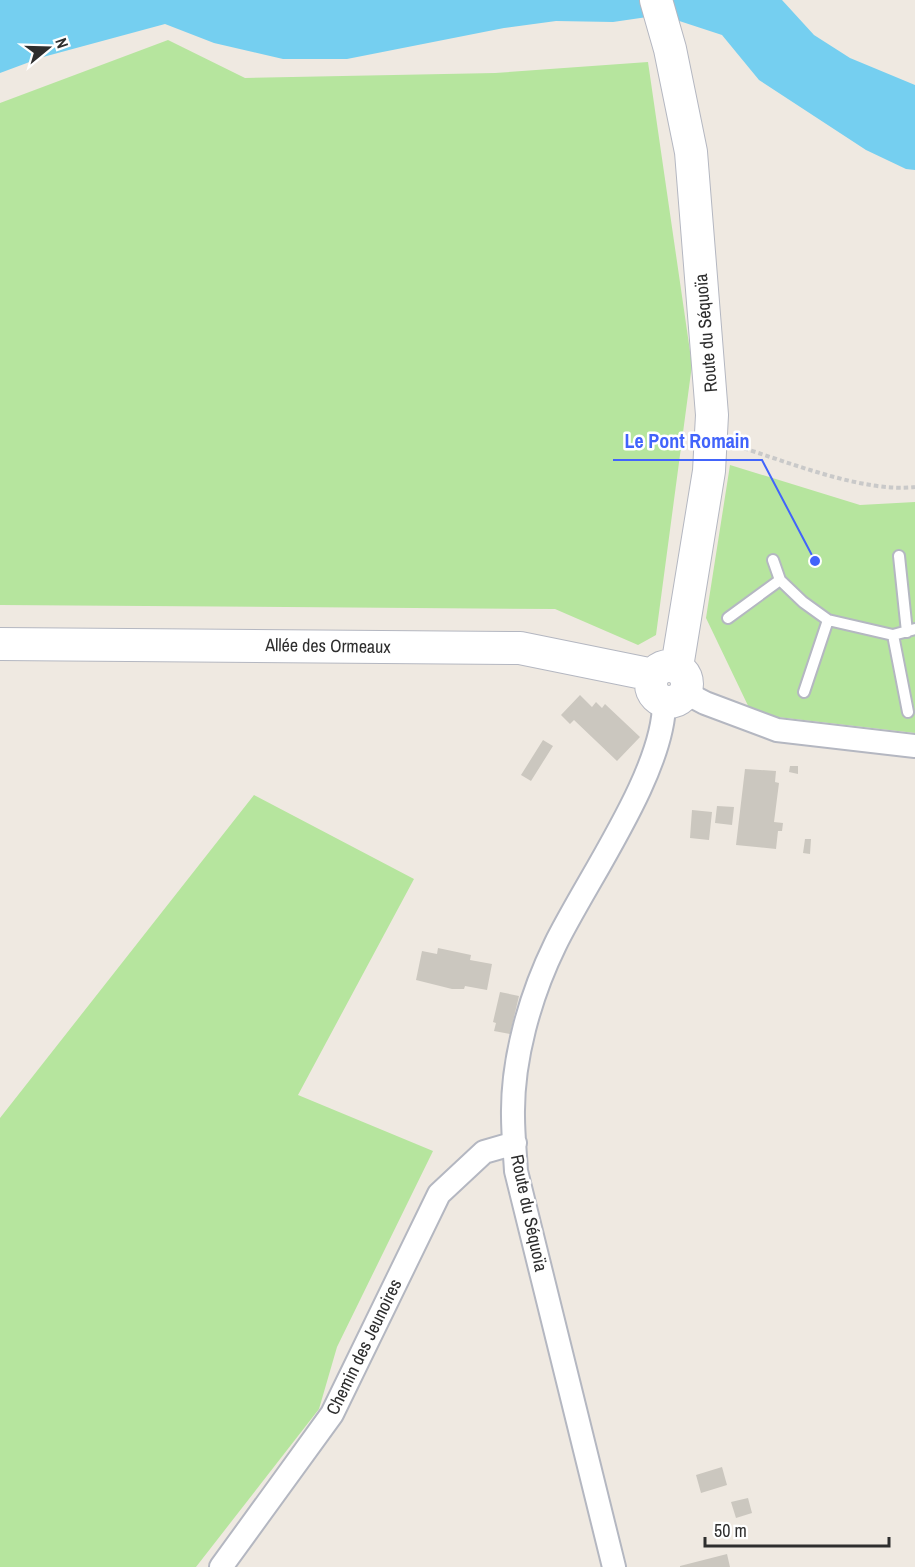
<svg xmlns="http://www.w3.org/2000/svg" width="915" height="1567" font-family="'Archivo Narrow',sans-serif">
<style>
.green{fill:#b6e59e}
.water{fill:#75cff0}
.building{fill:#cbc7bf}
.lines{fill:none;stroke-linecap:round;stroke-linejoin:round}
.lane-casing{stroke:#b4b7c1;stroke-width:14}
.street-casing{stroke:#b4b7c1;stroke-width:26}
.secondary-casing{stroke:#b4b7c1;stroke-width:34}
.path{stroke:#c9c9c9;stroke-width:4;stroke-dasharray:4.5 3;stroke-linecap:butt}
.lane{stroke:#fff;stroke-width:10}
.street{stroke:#fff;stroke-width:22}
.secondary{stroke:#fff;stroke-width:32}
.labels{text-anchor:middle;stroke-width:5;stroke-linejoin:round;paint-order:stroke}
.street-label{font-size:18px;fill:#2e2e2e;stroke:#fff}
.leader{fill:none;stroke:#4264fb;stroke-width:2}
.callout-dot{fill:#4264fb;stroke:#fff;stroke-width:2}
.callout-label{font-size:20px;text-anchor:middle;font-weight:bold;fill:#4264fb;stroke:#fff;stroke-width:5;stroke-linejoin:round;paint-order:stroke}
</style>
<rect width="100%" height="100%" fill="#efe9e1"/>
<path class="green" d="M168 40 245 78 495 73 648 62 692 365 656 635 638 645 555 609 0 605V103Z
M730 465 860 505 915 502V733L752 714 706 618Z
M254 795 414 879 298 1095 433 1151 337 1347 319 1409 196 1567H0V1118Z"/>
<path class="water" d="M0 0H782L814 35 850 58 915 85V170L906 169 866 150 759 80 722 35 661 15 613 22 556 21 504 28 347 59H283L214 43 165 24 43 57 0 73Z"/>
<path class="building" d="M580 695 592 707 596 702 602 708 605 704 640 737 617 761 574 720 570 724 561 715Z
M543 740 553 746 531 781 521 775Z
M790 766H798V774L789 772Z
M745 769 776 771 775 782 779 783 774 822 783 823 782 831H778L776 849 736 845Z
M717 806 734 807 732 825 715 823Z
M692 810 712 812 709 840 690 838Z
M805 839H811L810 854 803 853Z
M438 948 471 955 470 960 492 964 487 990 465 986 464 989H452L416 980 422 951 437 954Z
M500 992 519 996 510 1034 494 1031 496 1023 493 1022Z
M722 1467 727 1485 701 1493 696 1475Z
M748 1498 752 1513 736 1518 731 1502Z
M727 1554 730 1567H680V1566Z"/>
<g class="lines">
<defs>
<path id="lane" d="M899 556 907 632
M773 560 780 580 803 602 828 620 893 635 915 629
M728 618 780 580
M893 635 908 712
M804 692 828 620"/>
<path id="street" d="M686 693 705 703 777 730 915 746
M221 1567 332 1414 439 1194 484 1152 515 1143
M614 1567 516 1171C515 1153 513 1134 513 1116 512 1060 530 996 555 945 586 881 665 771 664 702"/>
<path id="secondary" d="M656 0 670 49 691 152 712 415 709 471 677 667
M0 644 520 648 653 675
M651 684a18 18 0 1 1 36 0a18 18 0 1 1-36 0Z"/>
</defs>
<use href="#lane" class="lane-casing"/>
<use href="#street" class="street-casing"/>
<use href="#secondary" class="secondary-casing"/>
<path class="path" d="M737 446C788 462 864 493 915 487"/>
<use href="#lane" class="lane"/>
<use href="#street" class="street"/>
<use href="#secondary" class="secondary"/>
</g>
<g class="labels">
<g class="street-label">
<text transform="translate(706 333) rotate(-95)" y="6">Route du Séquoïa</text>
<text transform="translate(328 646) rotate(1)" y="6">Allée des Ormeaux</text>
<text transform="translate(529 1213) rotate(78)" y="6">Route du Séquoïa</text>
<text transform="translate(364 1347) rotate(-64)" y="6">Chemin des Jeunoires</text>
</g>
</g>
<path class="leader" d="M815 561L762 460H613"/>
<circle class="callout-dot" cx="815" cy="561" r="6"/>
<g class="callout-label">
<text x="687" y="448">Le Pont Romain</text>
</g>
<g transform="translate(48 48) rotate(71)" stroke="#ffffff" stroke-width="4.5" paint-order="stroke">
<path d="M0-4.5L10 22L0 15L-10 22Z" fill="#2e2e2e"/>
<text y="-9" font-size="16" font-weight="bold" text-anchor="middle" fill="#2e2e2e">N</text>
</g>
<path d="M705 1537v9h184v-9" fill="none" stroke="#2e2e2e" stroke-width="3"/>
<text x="714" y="1537" font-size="18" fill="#2e2e2e" stroke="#ffffff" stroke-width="4.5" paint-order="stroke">50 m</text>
</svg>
